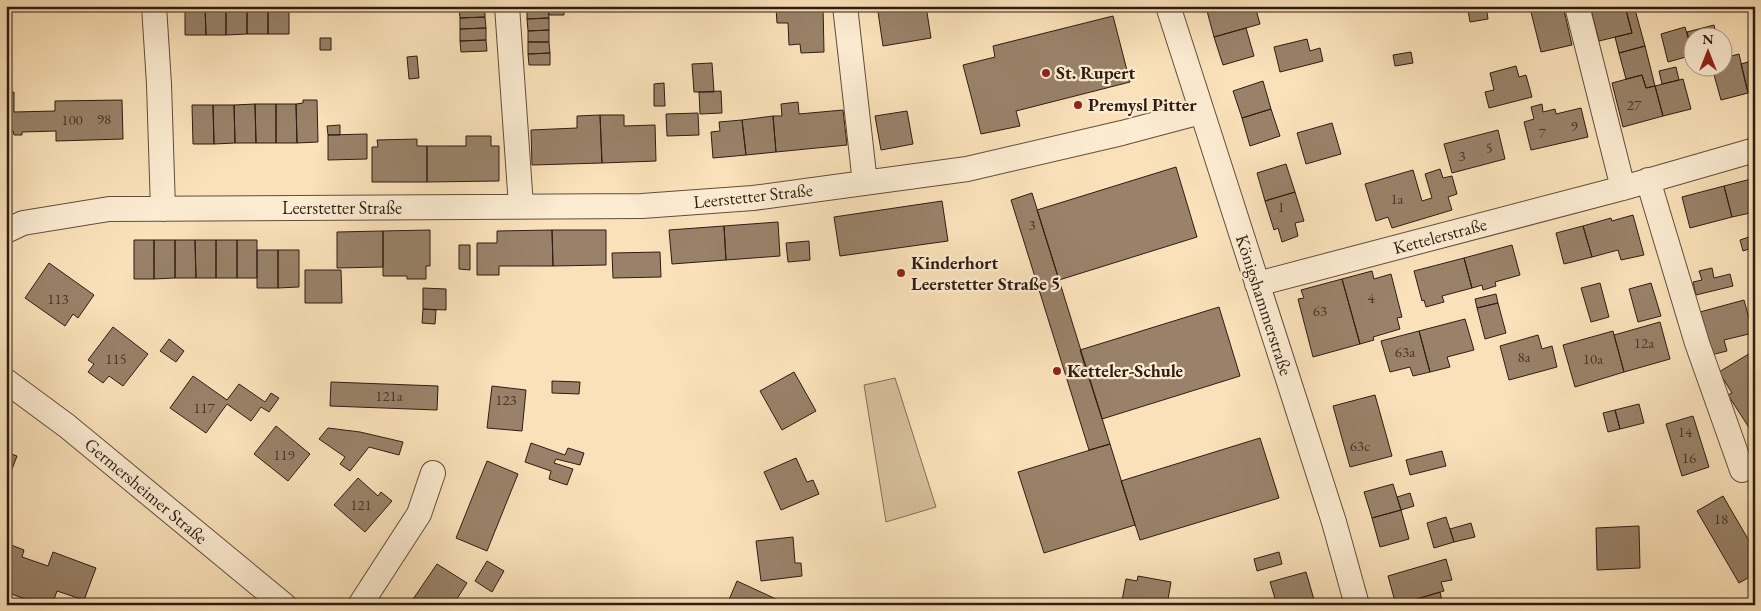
<svg xmlns="http://www.w3.org/2000/svg" width="1761" height="611" font-family="'EB Garamond',serif">
<style>
.green{fill:#d7c09d;stroke:#836e58}
.building{fill:#998269;stroke:#2f1c13}
.lines{fill:none;stroke-linecap:round;stroke-linejoin:round}
.minor-casing{stroke:#624d3c;stroke-width:26}
.minor{stroke:#fcecd2;stroke-width:24}
.poi-dot{fill:#8f2418;stroke:#fcecd2;stroke-width:2}
.labels{text-anchor:middle;stroke-width:4.5;stroke-linejoin:round;paint-order:stroke}
.number-label{font-size:15px;fill:#4a3628}
.poi-label{font-size:18px;font-weight:bold;fill:#2f1c13;stroke:#fcecd2;text-anchor:start}
.street-label{font-size:18px;fill:#2f1c13;stroke:#fcecd2}
</style>
<rect width="100%" height="100%" fill="#fae1b9"/>
<filter id="stains"><feTurbulence type="fractalNoise" baseFrequency=".004" numOctaves="4"/><feColorMatrix values="0 0 0 0 .2 0 0 0 0 .09 0 0 0 0 .02 0 0 0 .5 -.17"/></filter>
<radialGradient id="worn" r=".72"><stop offset=".6" stop-color="#630" stop-opacity="0"/><stop offset="1" stop-color="#630" stop-opacity=".3"/></radialGradient>
<path class="green" d="M895 378 936 507 886 522 864 385Z"/>
<path class="building" d="M185 6H205L206 35H185Z
M205 6H226V35H206Z
M226 6H247V34L226 35Z
M247 6H268V34H247Z
M268 6H289V34H268Z
M459 6H485V17L460 18Z
M548 6H564V15H549Z
M548 6 549 18 527 19V7Z
M795 6H823L824 52 801 53 800 44 789 45 788 23H777L776 8H795Z
M917 6H926L931 38 883 46 878 12Z
M1222 6H1255L1260 24 1214 37 1207 11Z
M1457 6H1486L1488 19 1470 22 1468 10 1458 12Z
M1554 6H1563L1572 45 1541 52 1531 12Z
M1590 6H1625L1632 33 1599 41Z
M1634 6 1645 46 1619 53 1615 37 1632 33 1625 7Z
M1113 16 1130 82 1016 111 1020 126 981 134 963 65 995 57 993 46Z
M485 17 486 28 460 29V18Z
M549 18V30L528 31 527 19Z
M1714 25 1717 38H1694L1693 55 1687 32Z
M1685 27 1693 55 1668 62 1661 34Z
M486 28V40L460 41V29Z
M1246 28 1254 56 1223 65 1214 37Z
M549 30V42H528V31Z
M320 38H331V50H320Z
M1307 39 1310 51 1320 48 1323 61 1280 72 1274 47Z
M486 40 487 51 461 52 460 41Z
M528 42H549L550 53 528 54Z
M1645 46 1655 86 1646 88 1642 75 1626 79 1619 53Z
M1411 52 1413 63 1395 66 1393 55Z
M550 53V65H529L528 54Z
M1739 54 1748 93 1721 100 1713 71 1724 68V58Z
M417 56 419 78 409 79 407 57Z
M1755 60V91L1748 93 1741 64Z
M712 63 714 92H694L692 64Z
M1516 66 1519 77 1526 75 1532 97 1489 108 1485 92 1494 90 1490 73Z
M1676 67 1679 80 1662 84 1659 71Z
M1642 75 1646 88 1655 86 1663 116 1623 127 1612 83Z
M1683 79 1691 109 1663 116 1655 86Z
M1263 81 1271 109 1242 118 1233 91Z
M664 83 665 106H654V84Z
M721 91 722 113 700 114 699 92Z
M14 92V112L55 111V101L122 100 123 139 56 141V131L22 132V135H14L13 131 6 132V93Z
M303 100H317L318 142 297 143 296 104 303 103Z
M798 102 799 114 843 110 847 145 776 152 773 116H782L781 104Z
M255 104H276V143H256Z
M255 104 256 143H235L234 105Z
M276 104H296L297 143H276Z
M1542 104 1543 112 1555 109 1556 114 1581 108 1588 137 1531 150 1524 122 1534 119 1531 107Z
M192 105H213L214 144H193Z
M213 105H234L235 143 214 144Z
M1271 109 1280 136 1250 146 1242 118Z
M907 111 913 144 881 150 875 116Z
M698 113 699 135 667 136 666 114Z
M600 115H624V126L655 125 656 161 602 163Z
M600 115 602 163 532 165 531 130 577 128V116Z
M773 116 776 152 746 155 742 120Z
M742 120 746 155 713 158 711 132 720 131 719 122Z
M1332 123 1341 154 1306 164 1297 133Z
M340 125V135H328L327 126Z
M1498 130 1505 159 1452 173 1444 144Z
M367 134V159L328 160V135Z
M466 136H491V146H499V181L427 182V146H466Z
M417 139V146H427V182H372V147H378L377 140Z
M1286 164 1295 192 1265 201 1257 173Z
M1176 167 1197 237 1059 280 1037 210Z
M1440 169 1443 178 1452 176 1457 194 1448 197 1452 210 1392 228 1388 217 1376 221 1365 184 1413 170 1422 201 1432 198 1425 174Z
M1755 178V212L1732 217 1724 186Z
M1724 186 1732 217 1690 228 1682 197Z
M1295 192 1304 221 1295 223 1298 236 1282 242 1278 228 1274 230 1265 201Z
M1032 193 1110 444 1089 450 1011 200Z
M942 201 948 241 840 256 834 217Z
M1633 215 1644 255 1621 260 1618 250 1592 257 1583 226 1611 218 1612 221Z
M778 222 780 256 726 260 724 226Z
M724 226 726 260 672 264 669 230Z
M1583 226 1592 257 1564 264 1556 233Z
M430 230V266H426V279H407V276H383V231Z
M552 230 553 266H499V275H477V243H497V231Z
M552 230H606V265L553 266Z
M383 231V267L337 268V232Z
M1755 235V247L1743 251 1740 240Z
M134 240H154V279H134Z
M154 240H175V278L154 279Z
M175 240H195L196 278H175Z
M195 240H216V278H196Z
M216 240H237V278H216Z
M237 240H257V278H237Z
M809 241 810 260 788 262 786 243Z
M459 245H470V270L459 269Z
M1512 245 1520 275 1495 282 1496 286 1483 290 1482 285 1472 288 1464 258Z
M257 250H278V288H257Z
M278 250H299V287L278 288Z
M660 252 661 277 613 278 612 253Z
M1464 258 1472 288 1442 296 1444 302 1426 307 1424 300 1422 301 1414 271Z
M49 263 94 295 78 318 73 314 65 326 25 298Z
M1712 268 1714 278 1730 274 1733 286 1696 295 1693 282 1702 280 1699 271Z
M305 270H341L342 303H305Z
M1372 271 1374 279 1391 274 1402 317 1397 318 1400 329 1373 337 1374 340 1360 344 1342 279Z
M1342 279 1360 344 1313 357 1298 299 1304 298 1301 290Z
M1600 283 1609 317 1591 322 1581 288Z
M1651 283 1661 316 1638 322 1629 289Z
M423 288 446 289V310L423 309Z
M1496 294 1498 303 1477 308 1475 299Z
M1744 300 1753 333 1724 340 1727 351 1711 355 1700 312Z
M1498 303 1506 333 1485 339 1477 308Z
M1219 307 1240 376 1102 419 1080 350Z
M423 309 436 310 435 324 422 323Z
M1465 319 1474 350 1447 357 1450 367 1430 372 1419 331Z
M1660 322 1670 359 1624 372 1614 335Z
M113 327 148 354 123 386 109 376 103 383 88 372 94 364 88 360Z
M1419 331 1430 372 1413 376 1410 367 1390 372 1381 341Z
M1613 331 1624 372 1575 387 1563 345Z
M1538 335 1542 349 1552 346 1557 367 1509 380 1500 346Z
M169 339 184 351 176 362 160 351Z
M1752 352 1755 357V437L1728 395 1732 393 1719 372Z
M794 372 816 411 782 430 760 391Z
M193 376 227 400 239 384 265 402 271 393 279 398 269 412 261 407 251 421 227 404 206 433 170 408Z
M552 381 580 382 579 394 552 393Z
M331 382 438 386 437 410 330 406Z
M492 386 526 390 522 431 487 428Z
M1375 395 1392 456 1350 467 1333 406Z
M1639 404 1644 423 1620 429 1615 410Z
M1615 410 1620 429 1608 432 1603 413Z
M1693 416 1709 467 1682 476 1666 424Z
M276 426 310 454 288 481 254 454Z
M328 428 360 432 403 442 399 455 369 447 350 471 340 464 345 457 319 439Z
M1260 438 1279 498 1140 540 1121 481Z
M531 443 565 455 568 448 584 453 580 465 556 459 554 463 573 469 567 485 549 479 551 471 525 462Z
M1110 444 1135 525 1044 553 1018 472Z
M1442 451 1446 466 1410 475 1406 460Z
M6 452 17 456 6 485Z
M796 458 807 482 813 480 819 494 781 510 764 472Z
M487 461 518 474 487 551 456 538Z
M358 478 378 496 381 492 392 501 365 532 334 505Z
M1393 484 1401 510 1372 518 1364 492Z
M1410 493 1414 506 1401 510 1397 497Z
M1723 496 1755 551V574L1739 583 1697 511Z
M1401 510 1409 539 1380 547 1372 518Z
M1446 517 1454 542 1434 548 1427 523Z
M1471 523 1475 537 1454 542 1450 529Z
M1639 526 1640 568 1597 570 1596 528Z
M793 537 795 563H801L802 576 761 581 756 541Z
M6 543 24 550 22 557 48 566 53 552 96 568 84 600 57 591 52 605H42L6 592 9 583 6 582Z
M1279 552 1282 564 1257 571 1254 559Z
M1446 559 1452 580 1441 582 1444 591 1396 605 1388 576Z
M487 561 504 571 492 592 475 581Z
M437 564 467 583 453 605H409Z
M1306 572 1315 603 1310 605H1277L1270 582Z
M1138 576 1171 582 1167 605H1140L1122 601 1126 579 1137 581Z
M737 581 789 605H734L728 602Z
M1440 592 1443 605H1396L1427 596Z"/>
<g class="lines">
<defs>
<path id="minor" d="M154 6 159 84 163 209
M507 6 521 206
M845 6 865 183
M1168 6 1334 522 1357 605
M1577 6 1623 188
M1648 180 1697 343 1742 470
M6 231 23 223 109 209 642 206 753 198 967 169 1122 133 1201 112
M1257 284 1623 188 1755 150
M6 381 67 426 284 605
M360 605 419 514 433 473"/>
</defs>
<use href="#minor" class="minor-casing"/>
<use href="#minor" class="minor"/>
</g>
<g class="poi-dot">
<circle cx="1046" cy="73" r="5"/>
<circle cx="1078" cy="105" r="5"/>
<circle cx="901" cy="273" r="5"/>
<circle cx="1057" cy="371" r="5"/>
</g>
<g class="labels">
<g class="number-label">
<text x="1634" y="110">27</text>
<text x="104" y="124">98</text>
<text x="72" y="125">100</text>
<text x="1574" y="131">9</text>
<text x="1542" y="138">7</text>
<text x="1489" y="153">5</text>
<text x="1462" y="161">3</text>
<text x="1397" y="204">1a</text>
<text x="1281" y="212">1</text>
<text x="1032" y="230">3</text>
<text x="1371" y="303">4</text>
<text x="58" y="304">113</text>
<text x="1320" y="316">63</text>
<text x="1644" y="348">12a</text>
<text x="1405" y="357">63a</text>
<text x="1524" y="362">8a</text>
<text x="116" y="364">115</text>
<text x="1593" y="364">10a</text>
<text x="389" y="401">121a</text>
<text x="506" y="405">123</text>
<text x="204" y="413">117</text>
<text x="1685" y="437">14</text>
<text x="1360" y="451">63c</text>
<text x="284" y="460">119</text>
<text x="1689" y="463">16</text>
<text x="361" y="510">121</text>
<text x="1721" y="524">18</text>
</g>
<g class="poi-label">
<text x="1056" y="79">St. Rupert</text>
<text x="1088" y="111">Premysl Pitter</text>
<text x="911" y="269">Kinderhort<tspan x="911" dy="21">Leerstetter Straße 5</tspan></text>
<text x="1067" y="377">Ketteler-Schule</text>
</g>
<g class="street-label">
<text transform="translate(753 196) rotate(-6)" y="6">Leerstetter Straße</text>
<text x="342" y="214">Leerstetter Straße</text>
<text transform="translate(1440 236) rotate(-15)" y="6">Kettelerstraße</text>
<text transform="translate(1264 305) rotate(72)" y="6">Königshammerstraße</text>
<text transform="translate(146 491) rotate(40)" y="6">Germersheimer Straße</text>
</g>
</g>
<rect width="1761" height="611" fill="none" stroke="#fae1b9" stroke-width="25"/>
<rect x="8" y="8" width="1746" height="596" fill="none" stroke="#2f1c13" stroke-width="2.5"/>
<rect x="12" y="12" width="1736" height="586" fill="none" stroke="#2f1c13"/>
<g transform="translate(1708 52)"><circle r="24" fill="#fcecd2" stroke="#aa9986"/>
<path d="M0-4L9 19L0 12L-9 19Z" fill="#8f2418"/>
<text y="-8" font-size="14" font-weight="bold" text-anchor="middle" fill="#2f1c13">N</text>
</g>
<rect width="100%" height="100%" filter="url(#stains)"/>
<rect width="100%" height="100%" fill="url(#worn)"/>
</svg>
